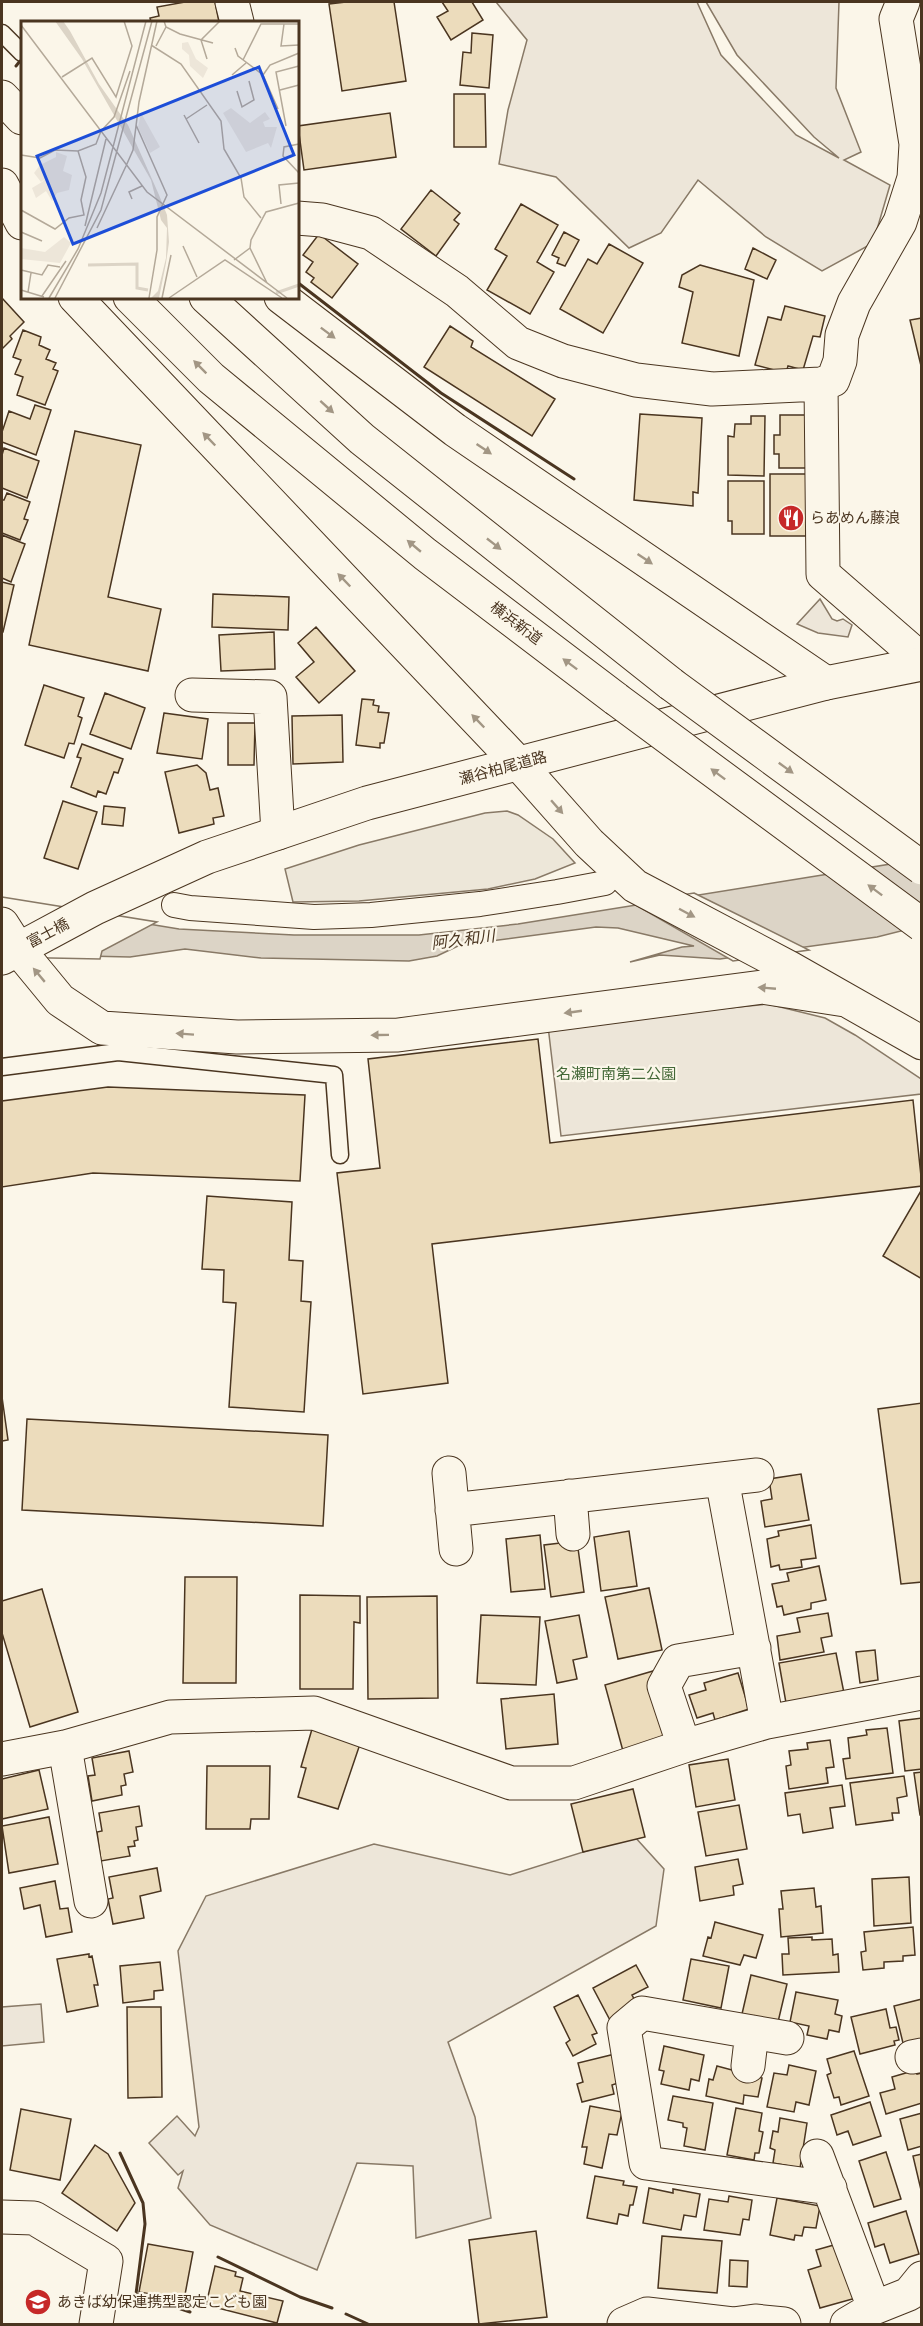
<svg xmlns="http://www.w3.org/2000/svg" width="923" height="2326" font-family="Barlow,'Noto Sans JP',sans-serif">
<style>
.green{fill:#ede6d9;stroke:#887966;stroke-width:1.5}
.parking{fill:#ede7d9;stroke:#887966;stroke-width:1.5}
.water{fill:#dcd4c6;stroke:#887966;stroke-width:1.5}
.pier{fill:#fbf6e9;stroke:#887966;stroke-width:1.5}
.building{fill:#ecdcbc;stroke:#4a3520;stroke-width:1.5}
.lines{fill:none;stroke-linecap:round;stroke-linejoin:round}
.service-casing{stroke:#4a3520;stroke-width:19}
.pedestrian-casing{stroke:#4a3520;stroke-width:26}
.minor-casing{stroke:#4a3520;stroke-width:35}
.tertiary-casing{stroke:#4a3520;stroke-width:35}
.secondary-casing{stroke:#4a3520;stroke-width:35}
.trunk-casing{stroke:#4a3520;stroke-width:35}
.service{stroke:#fbf6e9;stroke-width:16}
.pedestrian{stroke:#fbf6e9;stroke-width:24}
.minor{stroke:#fbf6e9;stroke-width:33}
.tertiary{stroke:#fbf6e9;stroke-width:33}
.secondary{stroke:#fbf6e9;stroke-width:33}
.trunk{stroke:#fbf6e9;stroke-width:33}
.trunk-bridge-casing{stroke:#4a3520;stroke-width:35;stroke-linecap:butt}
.trunk-bridge{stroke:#fbf6e9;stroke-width:33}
.wall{stroke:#4a3520;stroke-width:3}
.oneway{fill:#a29684}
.labels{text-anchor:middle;stroke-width:4.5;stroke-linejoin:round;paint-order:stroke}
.poi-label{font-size:15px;fill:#4a3520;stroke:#fbf6e9;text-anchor:start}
.street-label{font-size:15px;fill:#4a3520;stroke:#fbf6e9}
.park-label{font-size:15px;fill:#436837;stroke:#fbf6e9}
.water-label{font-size:16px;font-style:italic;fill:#4a3520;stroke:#fbf6e9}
.inset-river{fill:none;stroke:#dcd4c6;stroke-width:3}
.inset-road{fill:none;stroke:#b4a999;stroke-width:1.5}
.view{fill:#1d4ed8;fill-opacity:0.15;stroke:#1d4ed8;stroke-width:3}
.inset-edge{fill:none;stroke:#4a3520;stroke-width:3}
</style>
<rect width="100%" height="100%" fill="#fbf6e9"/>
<path class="green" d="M496 2H697L721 55 796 135 839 158 814 137 737 55 706 2H839L836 88 861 152 844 160 890 185 873 243 822 271 766 237 698 180 661 233 629 248 556 177 499 164 508 110 527 40Z
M820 599 832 619 837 621 843 619 852 625 848 637 818 633 797 624Z
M768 1004 825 1018 855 1035 921 1079V1094L561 1136 548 1026Z
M634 1836 664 1869 656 1926 448 2042 475 2117 491 2218 416 2238 413 2166 357 2163 317 2270 210 2225 178 2188 183 2171 178 2175 149 2143 177 2116 195 2136 199 2127 178 1951 206 1896 374 1844 510 1875Z
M41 2004 44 2042 2 2046V2007Z"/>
<path class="parking" d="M507 811 518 815 553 839 575 863 535 879 488 889 359 901 293 902 285 869 359 845 485 813Z"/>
<path class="water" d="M922 859 921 926 877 937 720 959 660 955 630 962 682 947 694 946 618 928 596 927 460 945 437 956 409 961 261 958 185 949 130 957 2 954V900L179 929 294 935H419L518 924Z"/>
<path class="pier" d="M694 893 809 950 733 961 632 903Z
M2 897 157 922 102 951 100 959 2 957Z"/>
<path class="building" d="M185 2H215L219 22H151L150 18 159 16 157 7Z
M346 2H394L406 81 342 91 329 4Z
M442 2H472L483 20 451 40 437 17 448 11Z
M472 33 493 35 489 88 460 85 463 52 471 53Z
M454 94H485L486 147H454Z
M390 113 396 157 304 170 298 126Z
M431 190 460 213 454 220 459 224 436 256 401 229Z
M521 204 558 225 537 262 554 272 530 314 487 290 507 256 495 249Z
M564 232 579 240 565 266 557 263 559 258 552 255Z
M319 234 358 264 332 298 311 282 314 278 306 272 313 262 303 255Z
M609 244 643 263 603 333 560 309 588 259 597 264Z
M753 248 776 260 767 279 745 269Z
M700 265 754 280 739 356 682 343 693 292 679 287 682 275Z
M2 298 24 322 10 336 12 339 2 349Z
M785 306 825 316 820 337 813 336 803 370 788 366 786 373 755 365 768 317 781 320Z
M922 318V370L910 320Z
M450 326 473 341 471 347 555 399 532 436 424 367Z
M23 330 41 337 39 345 50 350 46 359 56 363 53 369 58 371 45 405 17 395 23 377 15 374 21 360 13 357Z
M35 405 51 410 36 455 2 442V432L9 411 30 419Z
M640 414 702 418 698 493 693 492V506L634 500Z
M780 415H808L807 468H779V454H774V435H780Z
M751 416H765L764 476 728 475V436L734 437 735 424H751Z
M75 431 141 445 108 597 161 609 148 671 29 645Z
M4 448 39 461 27 498 2 488V455Z
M770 474H807L806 536H770Z
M728 481H764V534H732V521H728Z
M7 493 30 502 24 519 28 520 20 540 2 533V500H4Z
M2 535 25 544 11 582 2 578Z
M2 582 14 585 3 632H2Z
M213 594 289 597 288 630 212 627Z
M316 627 355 671 319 703 296 677 314 662 298 643Z
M274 632 275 669 221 671 219 635Z
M44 685 84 698 78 716 82 718 74 744 69 743 64 758 25 745Z
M105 693 145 708 131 749 90 734Z
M362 699 374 700 373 705 379 706 378 712 389 713 384 743H380V748L356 745Z
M164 713 208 719 202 759 157 753Z
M342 715 343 762 293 764 292 716Z
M228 723H255L254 765H228Z
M82 744 123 759 118 773 114 772 106 794 98 791 96 797 71 787 81 758 77 757Z
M197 765 206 773 210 790 218 788 224 816 213 818 214 824 179 833 165 772Z
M63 801 97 812 78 869 44 858Z
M104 806 125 808 123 826 102 824Z
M538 1039 550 1143 913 1100 922 1186 432 1244 448 1383 363 1394 337 1173 380 1168 368 1059Z
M108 1087 305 1095 300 1181 93 1173 2 1187V1101Z
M922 1189V1279L883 1256Z
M207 1196 292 1202 289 1260 303 1261 301 1301 311 1302 304 1412 229 1407 236 1303 223 1302 224 1270 202 1269Z
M2 1397 8 1440 2 1441Z
M922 1403V1582L901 1584 878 1409Z
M27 1419 328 1435 323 1526 22 1510Z
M801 1474 809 1520 765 1527 761 1501 772 1499 769 1479Z
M811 1525 816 1558 801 1560 802 1567 780 1570 779 1565 771 1567 767 1539 779 1536 778 1531Z
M629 1531 637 1586 601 1591 594 1537Z
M540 1535 545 1589 511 1592 506 1539Z
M577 1541 584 1592 551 1597 544 1545Z
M819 1566 826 1600 811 1603V1609L784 1615 782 1606 777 1607 772 1584 789 1581 787 1573Z
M185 1577H237L236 1683H183Z
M649 1588 662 1650 618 1659 605 1597Z
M42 1589 78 1712 30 1727 2 1633V1601Z
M300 1595 360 1596V1623L354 1622 353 1689H300Z
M437 1596 438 1698 368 1699 367 1597Z
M828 1613 832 1636 821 1638 824 1652 780 1660 777 1636 800 1632 797 1618Z
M481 1615 540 1617 536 1685 477 1683Z
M579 1615 587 1657 573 1660 577 1679 557 1683 545 1621Z
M875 1650 878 1680 860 1683 856 1652Z
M836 1653 844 1693 786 1703 779 1663Z
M653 1671 671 1737 623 1751 605 1685Z
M738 1673 749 1709 715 1720 713 1713 697 1718 689 1695 706 1690 704 1683Z
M554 1694 558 1744 506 1749 501 1699Z
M922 1718V1769L905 1771 899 1721Z
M887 1728 893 1773 846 1779 843 1759 850 1758 848 1738 867 1735 866 1730Z
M312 1729 360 1744 338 1809 298 1797 306 1768 301 1767Z
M830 1740 834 1767 826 1768 828 1783 789 1789 786 1766 791 1765 789 1751 808 1749 807 1743Z
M129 1751 133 1772 124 1774 126 1785 121 1786 122 1795 92 1801 88 1776 95 1775 92 1758Z
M728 1759 735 1800 696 1807 689 1765Z
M207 1766H270L269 1819H251L250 1829H206Z
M39 1770 48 1809 2 1819V1779Z
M922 1772V1815H920L914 1773Z
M904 1776 907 1796 897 1798 899 1813H892L893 1820 856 1825 850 1783Z
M842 1785 845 1806 830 1808 833 1828 803 1833 800 1814 788 1816 785 1793Z
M633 1789 645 1837 583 1852 571 1804Z
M739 1805 747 1849 706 1856 698 1812Z
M139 1806 142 1826 136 1827 138 1840 134 1841 135 1846 128 1847 130 1856 101 1861 97 1832 102 1831 99 1813Z
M49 1817 58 1864 9 1873 2 1826Z
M738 1859 743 1884 733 1886 734 1895 700 1901 695 1867Z
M157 1868 161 1891 140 1896 144 1918 113 1924 108 1899 113 1898 109 1877Z
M909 1877 911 1923 874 1926 872 1879Z
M55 1881 60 1909 68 1908 72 1932 46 1937 40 1905 24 1909 20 1888Z
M814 1888 816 1907 821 1906 823 1933 781 1937 779 1909H783L781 1891Z
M715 1922 763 1935 756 1958 744 1955 740 1965 703 1956 708 1937 711 1938Z
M913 1927 915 1955 903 1956V1961L884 1962V1968L863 1970 861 1952 866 1951 864 1932Z
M812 1937V1940L832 1939 833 1955 838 1954 839 1972 783 1975 782 1954H789L788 1938Z
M89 1954V1957L92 1956 98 1985H94L98 2006 67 2012 57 1959Z
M691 1959 729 1966 721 2008 683 2000Z
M160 1962 163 1990 154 1991V1999L123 2003 120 1966Z
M636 1965 648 1987 632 1995 639 2008 611 2022 593 1988Z
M751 1975 787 1984 778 2022 742 2014Z
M796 1992 838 2000 835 2014 842 2016 839 2032 829 2030 827 2039 807 2035 809 2026 790 2022Z
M578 1995 597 2033 592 2035 596 2044 573 2056 566 2043 570 2040 554 2007Z
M922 1999V2042L916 2040 903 2043 894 2006Z
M127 2007H161L162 2097 128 2098Z
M886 2009 890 2028 896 2027 899 2040 894 2041 895 2045 860 2054 851 2017Z
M664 2046 704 2055 699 2081 691 2079 689 2090 661 2084 664 2071 659 2070Z
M854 2051 869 2096 841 2105 839 2097 834 2098 827 2075 831 2073 827 2059Z
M615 2054 621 2082 612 2085 614 2094 582 2102 577 2084 583 2082 578 2063Z
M789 2065 816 2071 809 2105 796 2102 794 2112 767 2107 774 2073 787 2075Z
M717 2066 762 2078 758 2097 744 2095 743 2104 706 2096 709 2079 713 2080Z
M916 2070 917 2074 922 2073V2103L886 2114 880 2093 895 2089 892 2077Z
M673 2096 713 2103 705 2150 684 2146 687 2128 683 2127V2123L668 2120Z
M870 2102 881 2136 853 2145 848 2131 837 2135 831 2115Z
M590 2106 622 2112 617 2135 609 2134 602 2168 584 2164 587 2147H582Z
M736 2108 762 2113 759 2131 763 2132 759 2153H755L754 2160 727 2155Z
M21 2109 71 2119 60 2180 10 2170Z
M922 2113V2146L908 2150 900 2119Z
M780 2118 807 2123 800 2168 773 2163 775 2150 770 2148 773 2131 778 2132Z
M95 2145 108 2154 135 2203 117 2231 62 2193Z
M886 2152 901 2199 874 2207 859 2161Z
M922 2154V2190H921L913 2156Z
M595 2176 624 2181 623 2185 637 2187 633 2205H630L628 2216 619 2214 617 2224 587 2218Z
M649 2188 673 2193V2189L700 2194 696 2217 684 2215 681 2230 643 2223Z
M729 2196 752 2200 749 2220 743 2219 740 2235 704 2230 709 2199 728 2202Z
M777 2198 820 2206 816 2228 804 2227 802 2236 795 2235 794 2240 770 2235Z
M906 2211 919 2254 890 2263 884 2244 875 2247 868 2223Z
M536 2231 547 2317 479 2324 469 2240Z
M662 2236 722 2241 717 2293 658 2288Z
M841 2243 856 2298 820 2308 808 2270 821 2266 816 2250Z
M148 2244 193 2252 184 2300 139 2292Z
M730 2260 748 2261 747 2287 729 2286Z
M215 2266 236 2272 235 2276 243 2278 240 2291 283 2301 277 2323 206 2305Z"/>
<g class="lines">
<defs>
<path id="service" d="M2 33 22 53
M2 1067 118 1052 334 1075 340 1155"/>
<path id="pedestrian" d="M174 905 190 908 314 917 371 915 480 904 557 892 605 883"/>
<path id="minor" d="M232 2 237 22
M903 2 896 19 916 144 914 178 900 222 854 303 842 335 840 361 833 380 821 384 823 574 922 660
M297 218 322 220 371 233 457 291 518 343 563 361 636 380 712 389 821 384
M192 695 270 697 278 833
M518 763 589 843 635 886 790 968 922 1043
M18 949 60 1000 102 1028 237 1037 398 1035 762 987 845 1000
M449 1473 456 1549
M722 1479 767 1722
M570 1496 573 1534
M452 1510 757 1475
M684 1746 664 1686 678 1661 754 1648
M65 1747 91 1901
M2 1759 65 1747 170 1717 314 1713 511 1783H574L684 1746 767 1722 922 1693
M787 2038 642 2013 624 2028 646 2163 830 2188
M912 2057 922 2055
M748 2066 752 2032
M817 2156 874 2308
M2 2217 34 2218 106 2261 96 2324
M624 2324 647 2314 733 2324 755 2321 784 2324
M847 2324 874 2308 909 2294 922 2278"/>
<path id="tertiary" d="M2 924 18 949"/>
<path id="secondary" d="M2 958 95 908 207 857 367 803 826 683 922 664"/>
<path id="trunk" d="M2 97 22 118
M2 185 22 223
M75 297 518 763
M130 297 211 378 425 554 616 699
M206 297 362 439 671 684
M281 297 455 430 826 683"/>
</defs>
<use href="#service" class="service-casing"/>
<use href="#pedestrian" class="pedestrian-casing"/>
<use href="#minor" class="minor-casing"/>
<use href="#tertiary" class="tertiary-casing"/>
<use href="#secondary" class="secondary-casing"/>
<use href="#trunk" class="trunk-casing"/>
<use href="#service" class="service"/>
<use href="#pedestrian" class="pedestrian"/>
<use href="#minor" class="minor"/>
<use href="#tertiary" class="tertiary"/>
<use href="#secondary" class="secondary"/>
<use href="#trunk" class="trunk"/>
<defs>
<path id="trunk-bridge" d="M671 684 922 868
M616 699 922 925"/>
</defs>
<use href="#trunk-bridge" class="trunk-bridge-casing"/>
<use href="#trunk-bridge" class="trunk-bridge"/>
<path class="wall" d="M16 66 20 61 22 64
M297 282 441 393 574 479
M120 2153 143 2203 145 2224 136 2294 190 2312
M218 2257 300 2297 332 2308
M346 2314 368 2324"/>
</g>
<defs><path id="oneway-solid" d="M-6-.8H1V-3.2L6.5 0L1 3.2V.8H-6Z" transform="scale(1.5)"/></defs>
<g class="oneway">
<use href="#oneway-solid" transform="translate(328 333) rotate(37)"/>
<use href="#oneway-solid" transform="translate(200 367) rotate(-135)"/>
<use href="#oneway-solid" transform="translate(327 407) rotate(42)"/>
<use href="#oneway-solid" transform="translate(209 439) rotate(-134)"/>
<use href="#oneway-solid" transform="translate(484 449) rotate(34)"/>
<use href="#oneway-solid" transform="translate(494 544) rotate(38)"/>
<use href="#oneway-solid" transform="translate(414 546) rotate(-140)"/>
<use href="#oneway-solid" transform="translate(645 559) rotate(34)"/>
<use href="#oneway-solid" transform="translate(344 580) rotate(-134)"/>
<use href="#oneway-solid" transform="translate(570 664) rotate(-143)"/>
<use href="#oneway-solid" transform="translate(478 721) rotate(-134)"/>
<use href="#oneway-solid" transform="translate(786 768) rotate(36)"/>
<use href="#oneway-solid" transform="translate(718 774) rotate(-143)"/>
<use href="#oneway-solid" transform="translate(557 807) rotate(49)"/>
<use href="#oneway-solid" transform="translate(875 890) rotate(-143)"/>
<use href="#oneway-solid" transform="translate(687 913) rotate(28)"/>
<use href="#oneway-solid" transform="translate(39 975) rotate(-130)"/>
<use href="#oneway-solid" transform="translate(767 988) rotate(-175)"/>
<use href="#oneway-solid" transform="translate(573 1012) rotate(172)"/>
<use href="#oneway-solid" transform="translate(185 1034) rotate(-176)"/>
<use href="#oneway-solid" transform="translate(380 1035) rotate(179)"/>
</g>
<defs>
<symbol id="restaurant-disc" viewBox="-11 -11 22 22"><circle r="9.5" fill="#c62828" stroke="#fbf6e9"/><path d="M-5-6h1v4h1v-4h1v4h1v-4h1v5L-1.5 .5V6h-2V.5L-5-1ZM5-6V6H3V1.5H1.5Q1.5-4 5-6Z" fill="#fff"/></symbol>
<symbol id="school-disc" viewBox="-11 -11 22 22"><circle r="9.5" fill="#c62828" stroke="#fbf6e9"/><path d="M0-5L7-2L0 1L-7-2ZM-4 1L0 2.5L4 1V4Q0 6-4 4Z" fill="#fff"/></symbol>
</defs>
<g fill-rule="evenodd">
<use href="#restaurant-disc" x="776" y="503" width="30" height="30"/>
<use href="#school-disc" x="23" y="2287" width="30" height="30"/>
</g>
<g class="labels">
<g class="poi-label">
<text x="810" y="523">らあめん藤浪</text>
<text x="57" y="2307">あきば幼保連携型認定こども園</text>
</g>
<g class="street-label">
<text transform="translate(516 623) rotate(37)" y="5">横浜新道</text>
<text transform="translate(503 768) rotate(-15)" y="5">瀬谷柏尾道路</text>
<text transform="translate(48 933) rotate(-28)" y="5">富士橋</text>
</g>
<g class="park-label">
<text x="616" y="1079">名瀬町南第二公園</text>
</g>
<g class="water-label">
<text transform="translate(463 939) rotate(-7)" y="6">阿久和川</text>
</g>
</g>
<g transform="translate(21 21)">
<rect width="278" height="278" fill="#fbf6e9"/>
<path d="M167 21 175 38 187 47 182 57 169 45 168 34 161 28V22ZM210 87 229 102 244 91 249 98 242 101 244 106H256L250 127 247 122 225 131 202 92ZM120 92 139 126 129 132 117 106ZM35 131 46 135 42 150 51 154 48 169 36 172 31 180 25 170 15 177 11 167 21 161 24 158 20 161 13 152 19 144 35 136ZM43 216 50 222 39 242 0 238V227L24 231Z" fill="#ede6d9"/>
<path d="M34 0H42L49 10 78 63 107 104 138 174 146 194 148 221 145 242 138 277H130L137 270 145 237 146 207 140 199 130 159 61 38Z" fill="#dcd4c6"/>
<path class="inset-river" d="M67 244 116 243V267L127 269M255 272 278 264"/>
<path class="inset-road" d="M143 0 145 6 159 13 192 22M263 3 260 25 278 24M0 4 126 171 266 277M130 24 160 43 200 100 203 128 220 157 223 176 240 197M135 25 145 6M214 27 217 35 242 54 257 88M186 38 180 19 199 0M222 39 240 3H278M211 54 225 42M242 54 249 44 278 32M41 56 71 37 95 76 111 25 103 0M259 69 278 64M216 70 221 86 233 79 228 60M163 94 178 122M165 98 186 84M115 104 146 174 136 196V229L128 277M265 105 255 51 278 45M80 110 93 96 109 50M278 123 263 126 262 135 278 152M0 134 19 137 34 129 57 130 75 123 80 110M105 145 112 129 118 81 136 0M111 178 108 171 121 165M260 183 258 164 278 162M0 189 34 208 48 197 63 194 60 179 65 156 57 130M64 205 85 118M76 207 105 145M0 211 21 220M162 225 176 256M213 239 229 227M0 249 21 254 27 244 39 246M246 262 229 227 230 219 245 191 278 182M0 269 23 276M7 271 10 252M21 275 45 240M28 277 57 228 80 172 125 0M34 277 80 189 131 0M141 277 150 234M148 277 204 239 261 277"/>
<path class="view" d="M238 46 273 134 52 223 16 135Z"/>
<rect width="278" height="278" class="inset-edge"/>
</g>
<rect width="923" height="2326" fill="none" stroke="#4a3520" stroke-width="6"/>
</svg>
